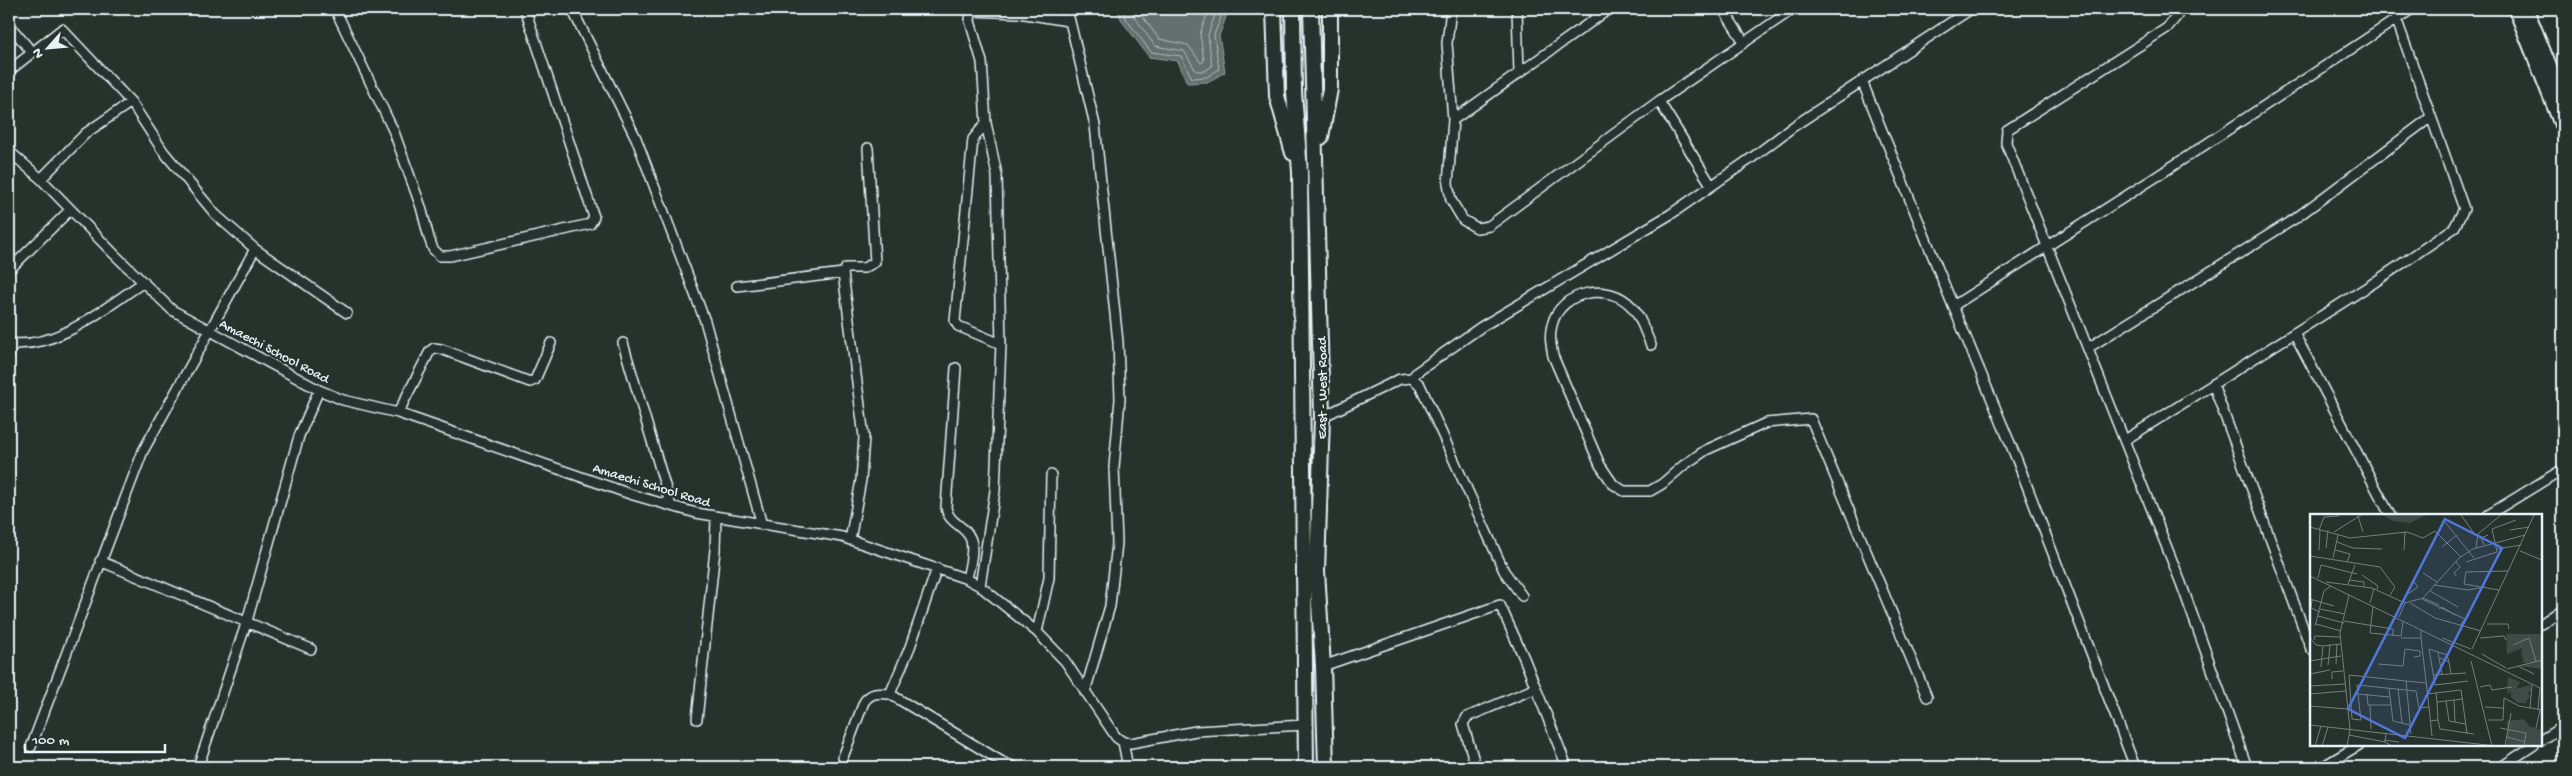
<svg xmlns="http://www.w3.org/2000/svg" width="2572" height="776" font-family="'Gochi Hand',sans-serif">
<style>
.water{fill:#636f6d;stroke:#98a3a5}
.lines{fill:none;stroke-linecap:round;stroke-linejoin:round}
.shore{stroke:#b3bdc0;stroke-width:1}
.street-casing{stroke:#e8f1f8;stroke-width:12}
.secondary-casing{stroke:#e8f1f8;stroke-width:16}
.primary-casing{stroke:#e8f1f8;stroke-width:18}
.street{stroke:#26332d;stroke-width:9}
.secondary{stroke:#26332d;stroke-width:12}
.primary{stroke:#26332d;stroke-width:14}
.labels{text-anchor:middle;stroke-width:4.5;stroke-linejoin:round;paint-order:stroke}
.street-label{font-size:14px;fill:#e8f1f8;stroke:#26332d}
.inset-road{fill:none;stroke:#747f7e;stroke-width:1}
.view{fill:#5077e0;fill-opacity:0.15;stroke:#5077e0;stroke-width:2.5}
.inset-edge{fill:none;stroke:#e8f1f8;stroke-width:2.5}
</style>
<rect width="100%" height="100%" fill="#26332d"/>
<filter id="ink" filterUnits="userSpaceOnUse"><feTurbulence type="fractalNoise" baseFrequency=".02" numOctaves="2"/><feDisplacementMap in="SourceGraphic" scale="10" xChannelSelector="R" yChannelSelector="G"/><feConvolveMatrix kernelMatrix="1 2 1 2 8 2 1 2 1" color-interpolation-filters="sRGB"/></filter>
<g filter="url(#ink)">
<path class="water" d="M1117 9H1229L1219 36 1225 72 1208 82 1187 83 1178 61 1149 57 1122 21Z"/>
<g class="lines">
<path class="shore" d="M1122 9 1126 19 1151 52 1181 56 1192 78 1207 77 1219 69 1214 35 1224 9
M1129 9 1155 46 1184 51 1196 71H1205L1212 66 1208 35 1217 9
M1137 9 1159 39 1188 45 1201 63 1204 61 1200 34 1209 9"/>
<defs>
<path id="street" d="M335 9 394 132 421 207 429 238 433 249 440 256H450L590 224 594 217 525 9
M572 9 636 138 705 321 762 525
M1067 9 1095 125 1118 342 1120 399 1114 467 1117 543 1110 606 1085 692
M1451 9 1447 43 1453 120 1448 183 1451 200 1463 220 1477 228 1489 226 1659 101 1793 9
M1517 9 1519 73
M1723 9 1744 42
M2173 9 2177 16 2167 28 2007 130 2006 143 2181 583 2247 767
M9 25 31 51
M9 71 62 29 131 102 163 151 216 215 255 249 347 313
M1862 81 1953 306 2156 177 2412 9
M1659 101 1711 185
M1453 120 1609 9
M986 123 973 139 955 321 958 326 1001 344
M9 151 41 179 114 254 172 310 319 390 343 400 398 413 633 495 696 513 842 537 967 579 980 586 1037 632 1065 661 1116 737 1123 742 1131 743 1196 731 1305 725
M41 179 86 133 131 102
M9 270 70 210
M737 286 843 273
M1953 306 2017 460 2135 767
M2294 333 2390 515
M9 343C58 350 105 307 144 282
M623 343 671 506
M1651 345C1645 332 1641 317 1632 307 1609 281 1560 291 1552 325 1549 336 1551 345 1553 356L1600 465 1613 484 1624 491H1650L1662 484 1684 465 1706 450 1766 423 1811 419 1927 697
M2088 348 2296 218 2431 117
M9 355 14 344
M956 368 946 507C948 524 966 525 971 540 974 553 969 567 967 579
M1412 378 1417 372 1481 327 1671 214 1753 157 1794 126 1971 9
M2213 384 2311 649
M398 413 430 351 434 348 441 349 530 382 535 380 551 343
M1322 417 1400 379 1412 378 1420 385 1504 571 1522 596
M2125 440 2372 284 2454 228 2464 209 2396 18
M2488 515 2563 469
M850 540 861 480 864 437 843 273 846 268H864L875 262 868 148
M100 561 311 649
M980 586 995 491 1001 344 997 175 986 123 982 62 970 21 971 11 1019 13 1068 21
M2541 624 2563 609
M1037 632 1049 578 1051 475
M1323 666 1500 605 1524 658 1567 767
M890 694 910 647 937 568
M697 719 715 550 716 518
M2541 740 2563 726
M1123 742 1128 767
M31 747 143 451 255 249
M843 757 864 702C871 692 879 693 890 694L1004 763 1015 767
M198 767 247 621 299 436 319 390
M1476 767 1463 724 1467 717 1536 688
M2322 767 2359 745
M2501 767 2534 745"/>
<path id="secondary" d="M2515 9 2563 130
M2527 9 2563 99"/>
<path id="primary" d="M1274 9 1277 96 1293 153
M1293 9 1294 92 1300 172 1306 767
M1311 9 1322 417 1317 571 1323 666 1326 767
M1321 137 1330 89V9"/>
</defs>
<use href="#street" class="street-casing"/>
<use href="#secondary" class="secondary-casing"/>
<use href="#primary" class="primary-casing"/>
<use href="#street" class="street"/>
<use href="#secondary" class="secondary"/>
<use href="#primary" class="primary"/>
</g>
</g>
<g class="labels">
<g class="street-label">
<text transform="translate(275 350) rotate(28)" y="5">Amaechi School Road</text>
<text transform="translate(1321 388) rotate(-90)" y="5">East - West Road</text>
<text transform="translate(652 484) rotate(17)" y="5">Amaechi School Road</text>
</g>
</g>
<g transform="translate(2310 514)">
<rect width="232" height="232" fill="#26332d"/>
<path d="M198 163 210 168 206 175 220 171 221 176 218 179 221 184H218L216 189H208L201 183V177L197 180Z" fill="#3e4b47"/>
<path d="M196 120H232V155L210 152 221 148 214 149 211 138 213 134 197 140ZM214 205 219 212 232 216 231 232H197V207Z" fill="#3e4b47"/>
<path d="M72 1H116L100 9 83 7Z" fill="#3e4b47"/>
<path class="inset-road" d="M151 1 166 22M48 2 53 18M135 8 164 44M0 13 40 24 97 18 113 24 125 17 151 43M9 16 14 3 29 2M200 16 219 13M24 18 51 1M27 28 43 34 72 35M174 31 171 24 178 21M132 33 147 21M16 34 18 16M166 34 168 20 191 1M187 35 211 31M9 36 10 16M25 36 40 40 37 48M94 36 95 18M210 37 232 46M0 42 70 53 85 73 80 81M23 44 28 21M156 48 187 38 182 15 206 6M113 59 127 68M52 61 68 72 67 75M0 62 232 175M146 62 144 59 150 53 146 48M8 64 11 51 47 60M39 66 54 68V72M16 68 62 74 95 89M38 70 45 51M124 71 158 76 175 73M189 76 154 70 156 58 198 57M120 77 148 93M39 81 30 119 40 215M113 84 129 91M0 85 24 92M112 85 155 105 150 112M2 86 1 94 10 98M60 89 64 74M93 89 96 81 108 73 104 68M95 89 113 84 149 44 163 35 215 21M100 89 125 104 171 117M63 92 60 119 91 122 93 108M10 95 35 100M129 95 132 93 145 101M8 102 34 109M89 103 95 89M34 107 83 115V122M6 110 31 117M177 110H198L199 115M5 112 14 77 21 72M0 124 6 131 13 132M91 124H111V116M111 124 119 193M132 124 161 135M170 124 194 122 196 126M4 126 5 122 30 123M203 131 219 124 226 147M162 135 224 1M128 138 132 161M172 140 196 154M130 144 139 148 141 160M0 147 31 142M161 147 182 232M139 148 137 141 119 135 125 171 158 167M26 150 27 130M68 150 93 152 95 135 110 137V142L104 143M18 151 20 130M208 152 224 160M11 153 13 132 31 130M197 155 232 146M0 160 20 156M123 161 156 159M22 165V158L33 157M96 167 39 161 42 205 51 206 47 171 106 177 109 194 119 193 122 222M0 172 35 170M170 173 180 171 182 176 202 173M79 175 83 207 100 211M88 175 92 209M126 179 127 188 153 185M0 180 36 177M48 180 80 183M57 180 58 191H81M117 180 151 176 157 219M144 186 145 208M136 187 139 207 155 210M127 188 128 206M60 191 61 215M0 192 37 195M175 193 193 194M220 194 222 170M228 195 230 174M178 206H193L194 184 209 192 232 196M120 207 128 206 130 215 164 220M0 211 186 232M190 214 216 219 214 232M226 214 230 196M76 219 75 228 82 232M101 220 96 167 116 169M39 221 75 228M197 223 215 228M74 226 89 228M5 232 11 212M12 232 18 213M37 232 40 216M195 232 201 199"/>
<path class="view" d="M135 5 192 34 95 224 38 195Z"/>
<rect width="232" height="232" class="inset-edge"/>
</g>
<rect width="2572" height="776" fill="none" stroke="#26332d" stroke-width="30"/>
<rect x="15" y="15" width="2542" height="746" fill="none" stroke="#e8f1f8" stroke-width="2" filter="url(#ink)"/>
<g transform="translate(48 48) rotate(243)" stroke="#26332d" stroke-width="4" paint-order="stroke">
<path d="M0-4L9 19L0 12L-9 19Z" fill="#e8f1f8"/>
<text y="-8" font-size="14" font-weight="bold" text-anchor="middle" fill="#e8f1f8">N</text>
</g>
<path d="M25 744v8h140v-8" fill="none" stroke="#e8f1f8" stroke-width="2.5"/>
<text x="32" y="744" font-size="15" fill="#e8f1f8" stroke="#26332d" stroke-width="4" paint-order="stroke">100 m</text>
</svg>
